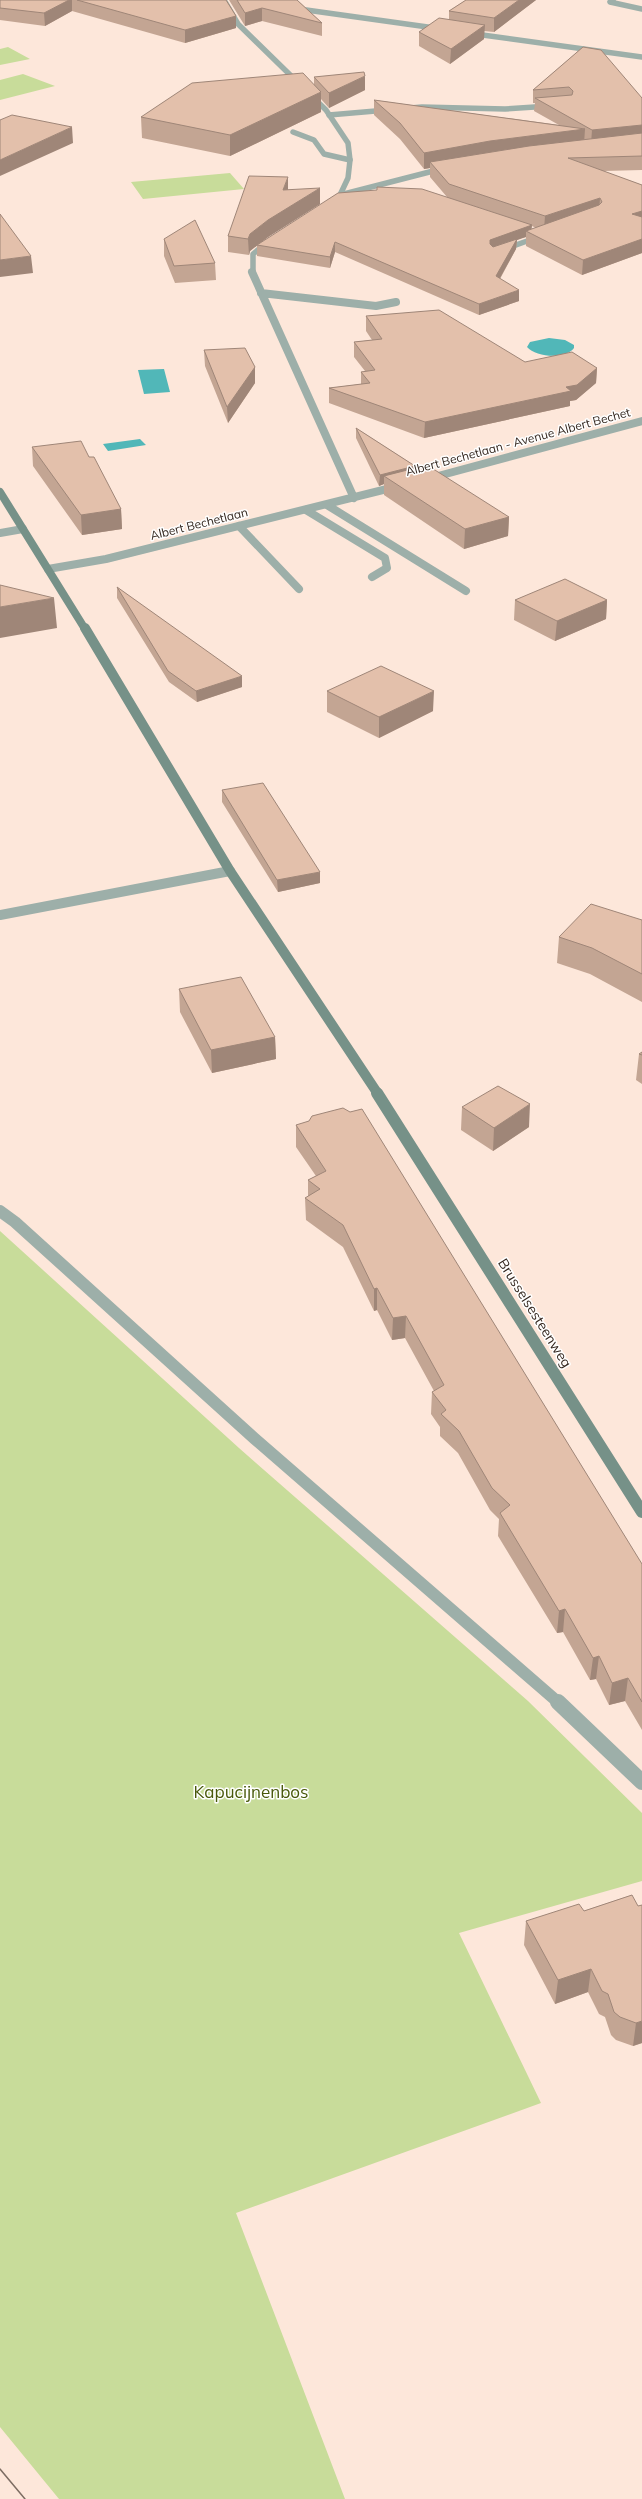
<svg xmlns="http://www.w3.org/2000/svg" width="642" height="2499" font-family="Mulish,sans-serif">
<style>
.green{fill:#c8dc9a}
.water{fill:#51b7b8}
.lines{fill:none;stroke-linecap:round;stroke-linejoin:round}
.lane-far4{stroke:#9dafa9;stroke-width:5.5}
.lane-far3{stroke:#9dafa9;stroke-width:8}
.lane-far2{stroke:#9dafa9;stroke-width:10}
.lane-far1{stroke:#9dafa9;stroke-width:12}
.lane{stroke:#9dafa9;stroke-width:16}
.street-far1{stroke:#9dafa9;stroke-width:5.5}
.street{stroke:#9dafa9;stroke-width:8}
.secondary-far2{stroke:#769188;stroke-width:8}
.secondary-far1{stroke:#769188;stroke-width:10}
.secondary{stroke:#769188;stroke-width:12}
.tram{stroke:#7d6d63;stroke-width:1.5}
.wall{fill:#c3a593;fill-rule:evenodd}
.shaded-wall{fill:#9f8678}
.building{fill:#e3c0ab;stroke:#9f8678}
.labels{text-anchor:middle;stroke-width:3;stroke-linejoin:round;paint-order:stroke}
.far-street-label{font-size:12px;fill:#33261e;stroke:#fff}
.street-label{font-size:14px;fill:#33261e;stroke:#fff}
.near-park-label{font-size:17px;fill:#48580a;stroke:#fff}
</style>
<rect width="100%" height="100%" fill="#fde7da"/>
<path class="green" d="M8 47 30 59 0 65V49Z
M23 74 55 86 0 100V80Z
M230 173 244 189 143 199 131 182Z
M0 1231 239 1448 528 1701 642 1813V1881L459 1933 541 2103 236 2213 345 2499H59L0 2427Z"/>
<path class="water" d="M549 338 565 340 574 345V348C565 360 536 357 527 347L530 342Z
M164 369 170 392 144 394 138 370Z
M140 439 146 445 108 451 103 444Z"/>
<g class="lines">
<path class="lane-far4" d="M613 0 610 2 642 9
M329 115 422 107 505 109 550 106
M293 132 314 140 324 154 350 160"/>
<path class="lane-far3" d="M327 505 466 591
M306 510 385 558 387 568 372 577
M239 526 299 589
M0 533 23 529"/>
<path class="lane-far2" d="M0 915 230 871"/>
<path class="lane-far1" d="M0 1211 15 1222 255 1439 559 1703"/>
<path class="lane" d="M558 1702 642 1782"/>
<path class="street-far1" d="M224 0 238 24 326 110 348 143 350 160 348 178 340 195 329 203
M292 8 442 29
M468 33 642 57
M340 195 445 168
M502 250 541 236
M253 273V254L270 240"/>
<path class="street" d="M252 272 354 498
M261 293 376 306 396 302
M427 479 642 421
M48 569 106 559 399 486"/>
<path class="secondary-far2" d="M0 492 85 629"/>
<path class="secondary-far1" d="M85 628 230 871 378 1094"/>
<path class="secondary" d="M377 1093 642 1512"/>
<path class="tram" d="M0 2469 25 2499"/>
</g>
<path class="wall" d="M0 0H226L236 16V28L185 43 72 11 45 26 0 20Z
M229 0H297L322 23V36L262 21 245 26Z
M466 0H536L494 32 484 31V39L450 64 419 46V32L449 20V11Z
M583 47 642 98V170L603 171 642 185V253L582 275 526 246V237L522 238 517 240 516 249 500 279 519 301 479 315 335 252 330 268 257 256V245L447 197 430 177V168L424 169 400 139 374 115V100L559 125 534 111 535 103H533V90ZM532 226 536 228 531 229Z
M314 77 365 90 329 108 321 99V112L230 156 142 138 141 117 314 85Z
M288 190 320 204 268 237 250 251 249 255 228 252V236Z
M164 239 215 263 216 280 175 283 164 256Z
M366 316 525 362 597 368 596 383 576 400 570 401V406L424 438 329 403V388L361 384V372L365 371 354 357V342L372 340 366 331Z
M204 350 255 367V383L228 423 205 366Z
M356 428 415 466V468L509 517 508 536 464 549 384 495V484L379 486 356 438Z
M32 447 89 457 121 509 122 529 82 535 33 466Z
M117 587 242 687 197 702 169 682 117 598Z
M515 600H607L606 619 555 641 514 620Z
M327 691 433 711 379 738 327 712Z
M222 790 320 883 278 892 222 802Z
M642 920V1002L590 974 557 963 559 937Z
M179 989 275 1037 276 1059 212 1073 180 1012Z
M642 1052V1084L636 1080 639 1054Z
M462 1107 529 1127 493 1151 461 1130Z
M296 1125 642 1564V1730L625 1701 609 1705 596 1679 590 1680 563 1632 557 1633 498 1536 499 1519 490 1510 458 1453 440 1436V1427L431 1414 432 1392 434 1391 405 1338 392 1340 377 1310 374 1311 343 1247 306 1220 305 1198 308 1197V1180L316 1176 296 1147Z
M632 1895 642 2043 633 2046 616 2040 611 2035 605 2017 599 2014 588 1992 555 2004 524 1945 526 1921 584 1911Z"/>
<path class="shaded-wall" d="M69 0H72V11L45 26 44 13Z
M519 0H536L494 32V18Z
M262 8V21L245 26V13Z
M236 16V28L185 43V30Z
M485 25 484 39 450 64 451 49Z
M365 76V90L329 108V93Z
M321 92V112L230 156V135Z
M642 125V139L591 144 592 130Z
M72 127 73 143 0 176V160Z
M585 129 584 144 430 162V168L424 169V153L490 141Z
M288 177V193L283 190Z
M320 188V204L268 237 250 251 249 255 248 239 250 234 268 220Z
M600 198 599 213 544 230 545 216Z
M642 211V225L632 214Z
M532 225 531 234 526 231V237L517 240 516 249 495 287 490 251V240Z
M642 239V253L582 275 583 260Z
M335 242V252L330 268V257Z
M31 256 33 273 0 277V260Z
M519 290V301L479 315V304Z
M255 367V383L228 423 227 407Z
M597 368 596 383 576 400 570 401V406L424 438 425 422 566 387Z
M415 466V476H384V484L379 486 380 475Z
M121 509 122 529 82 535 81 515Z
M509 517 508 536 464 549 465 529Z
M54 598 57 628 0 638V607Z
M607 600 606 619 555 641 557 621Z
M242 676V687L197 702 196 691Z
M434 691 433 711 379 738V717Z
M320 872V883L278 892 277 880Z
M275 1037 276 1059 212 1073 211 1050Z
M530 1104 529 1127 493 1151 494 1128Z
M377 1288V1310L374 1311V1289Z
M406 1316 405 1338 392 1340 393 1318Z
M565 1609 563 1632 557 1633 559 1611Z
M599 1656 596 1679 590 1680 593 1658Z
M628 1678 625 1701 609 1705 612 1683Z
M591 1969 588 1992 555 2004 558 1980Z
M642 2021V2043L633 2046 636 2023Z"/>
<path class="building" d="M0 0H69L44 13 0 8Z
M77 0H226L236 16 185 30Z
M237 0H297L322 23 262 8 245 13Z
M466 0H519L494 18 449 11Z
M439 18 485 25 451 49 419 32Z
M583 47 601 50 642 98V125L592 130 535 98 572 95 573 91 569 87 533 90Z
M364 72 365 76 329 93 314 77Z
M303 73 321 92 230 135 141 117 192 83Z
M374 100 585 129 490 141 424 153 400 123Z
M12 115 72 127 0 160V120Z
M642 133V156L568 158 642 185V211L632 214 642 217V239L583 260 526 231 599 205 602 202 600 198 545 216 449 184 430 162 529 146Z
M249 176 288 177 283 190 320 188 268 220 250 234 248 239 228 236Z
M377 187 422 189 532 225 490 240V244L493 247 517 239 496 276 519 290 479 304 335 242 330 257 257 245 338 193 377 190Z
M0 214 31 256 0 260Z
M195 220 215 263 174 266 164 239Z
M439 310 525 362 572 352 597 368 577 385 566 387 571 391 425 422 329 388 370 383 361 372 375 370 354 342 382 339 366 316Z
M245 348 255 367 227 407 204 350Z
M356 428 415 466 380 475Z
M81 441 89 457H94L121 509 81 515 32 447Z
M427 465 509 517 465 529 384 476Z
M565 579 607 600 557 621 515 600Z
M0 585 54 598 0 607Z
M117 587 242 676 196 691 168 671Z
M381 666 434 691 379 717 327 691Z
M263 783 320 872 277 880 222 790Z
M591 904 642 920V974L592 948 559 937Z
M241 977 275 1037 211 1050 179 989Z
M642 1052V1055L639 1054Z
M498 1086 530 1104 494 1128 462 1107Z
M343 1108 350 1112 362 1109 642 1564V1702L628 1678 612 1683 599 1656 593 1658 565 1609 559 1611 500 1513 510 1505 492 1488 459 1431 441 1414 446 1410 432 1392 444 1385 406 1316 393 1318 377 1288 374 1289 343 1225 305 1198 320 1189 308 1180 326 1171 296 1125 309 1121 312 1116Z
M632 1895 638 1906 642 1905V2021L636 2023 620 2017 614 2012 608 1994 602 1991 591 1969 558 1980 526 1921 579 1904 584 1911Z"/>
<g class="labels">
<g class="far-street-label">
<text transform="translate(518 442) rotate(-15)" y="4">Albert Bechetlaan - Avenue Albert Bechet</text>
<text transform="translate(199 524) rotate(-14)" y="4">Albert Bechetlaan</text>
</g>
<g class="street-label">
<text transform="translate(535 1313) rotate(58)" y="5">Brusselsesteenweg</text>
</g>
<g class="near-park-label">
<text x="251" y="1798">Kapucijnenbos</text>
</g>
</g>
</svg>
